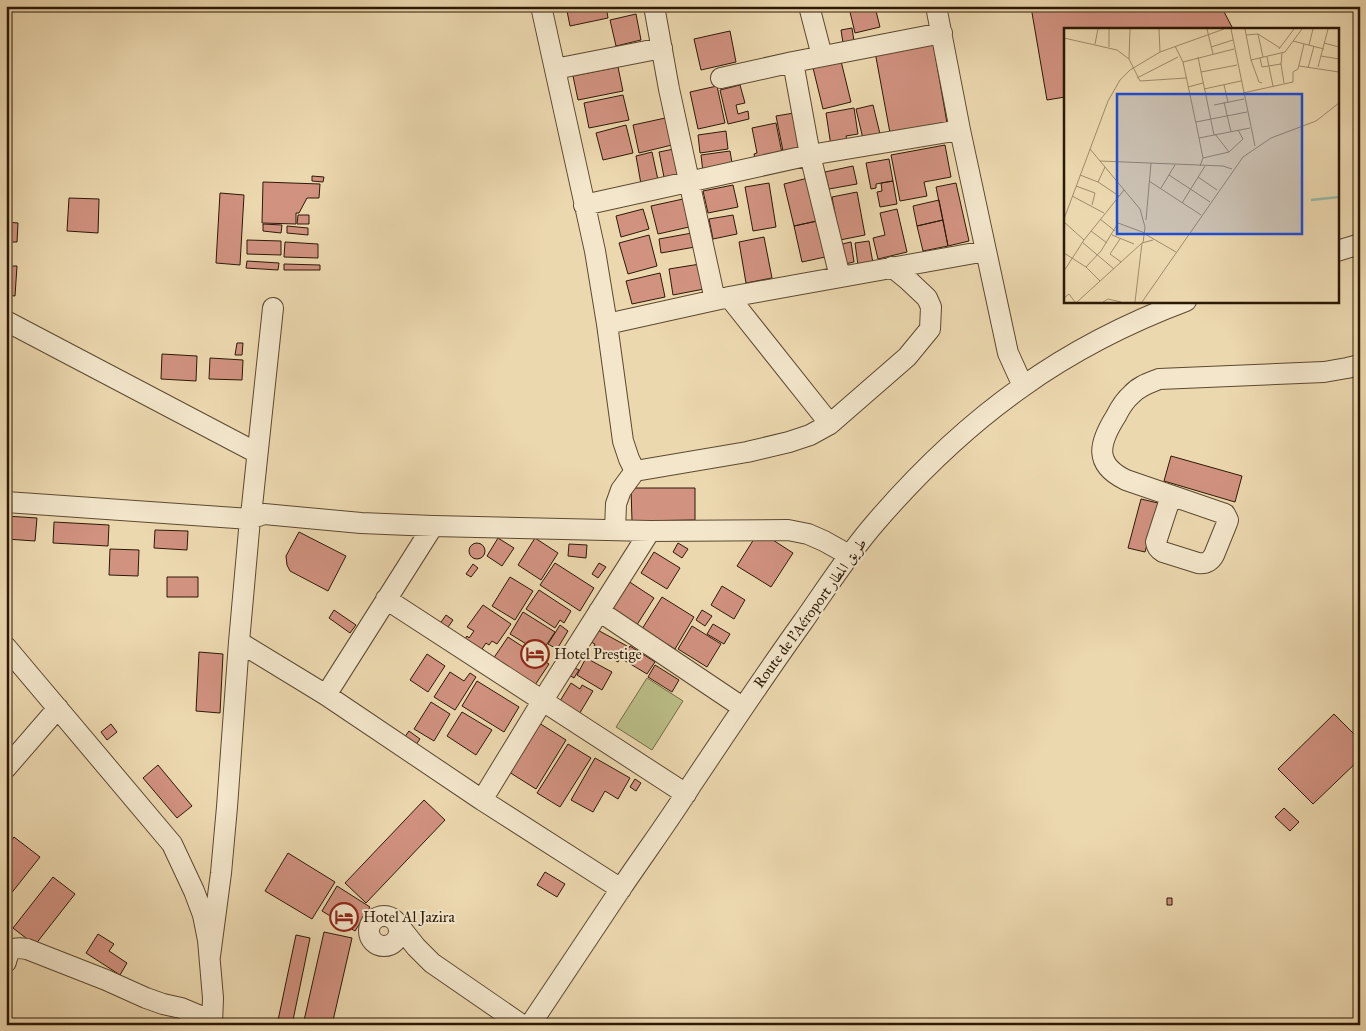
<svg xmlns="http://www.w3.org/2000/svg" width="1366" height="1031" font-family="'IM FELL Great Primer',Amiri,serif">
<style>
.green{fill:#bbbe88;stroke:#746c46}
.building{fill:#d19280;stroke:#2c1905}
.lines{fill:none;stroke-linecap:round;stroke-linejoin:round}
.minor-casing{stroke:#5c4930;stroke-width:22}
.minor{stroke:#f3e6cb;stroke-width:20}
.labels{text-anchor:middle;stroke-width:4;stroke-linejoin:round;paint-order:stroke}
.street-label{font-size:15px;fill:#2c1905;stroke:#f3e6cb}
.poi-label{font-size:15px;fill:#2c1905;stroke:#f3e6cb;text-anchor:start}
.inset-river{fill:none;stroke:#99baab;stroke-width:2.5}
.inset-road{fill:none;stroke:#9f8c6b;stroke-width:1}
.view{fill:#1d4ed8;fill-opacity:0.15;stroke:#1d4ed8;stroke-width:2.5}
.inset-edge{fill:none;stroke:#2c1905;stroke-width:2.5}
</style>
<rect width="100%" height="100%" fill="#ecd8af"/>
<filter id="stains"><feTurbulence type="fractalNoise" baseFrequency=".004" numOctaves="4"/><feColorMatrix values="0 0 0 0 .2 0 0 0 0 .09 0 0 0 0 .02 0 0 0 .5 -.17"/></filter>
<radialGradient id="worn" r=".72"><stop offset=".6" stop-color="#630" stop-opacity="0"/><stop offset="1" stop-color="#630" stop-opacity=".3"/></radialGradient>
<path class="green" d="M647 678 683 701 652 750 616 727Z"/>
<path class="building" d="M566 6H606L608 18 570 26Z
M667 6H696L668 12Z
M1036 6H1221L1233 29H1065V97L1047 100 1031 7Z
M875 7 880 27 855 33 850 12Z
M636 14 641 40 616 46 610 20Z
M852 28 854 41 843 43 841 30Z
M730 31 736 62 701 70 694 39Z
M933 42 947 123 890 133 875 52Z
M841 61 851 102 823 109 813 68Z
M618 67 623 91 578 100 573 76Z
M740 85 745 103 736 105 738 114 748 111 749 119 728 124 720 90Z
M717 86 725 123 698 129 690 92Z
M623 95 629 120 589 128 584 103Z
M873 105 881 138 864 143 856 109Z
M854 108 858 134 846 136 848 144 831 146 826 113Z
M800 112 808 151 784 156 776 116Z
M670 117 676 144 639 153 633 125Z
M776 123 783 158 756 163 754 154 757 153 752 128Z
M626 125 633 153 603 160 596 133Z
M726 131 728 149 700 153 698 135Z
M945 145 951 177 924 182 927 196 900 201 891 155Z
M674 149 679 174 664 177 659 152Z
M730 151 733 169 703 172 701 155Z
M652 152 658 180 641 184 636 156Z
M889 159 893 181 876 184V188L871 189 866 163Z
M853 166 857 184 829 189 825 172Z
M312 176 324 177 323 182 312 181Z
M808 178 817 221 794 226 784 184Z
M893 181 897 204 880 207 877 192 882 191 881 183Z
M263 182 320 184 319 198H307L299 213H296V224L262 223Z
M769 183 776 227 753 231 745 187Z
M956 183 969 241 948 246 936 187Z
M733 185 738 207 708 213 703 191Z
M857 192 865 235 840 240 832 197Z
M220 193 244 195 240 265 216 263Z
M69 198 99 199 98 233 67 231Z
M683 199 689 227 658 234 651 206Z
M939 200 943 220 917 226 913 206Z
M643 209 649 229 621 237 616 216Z
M897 209 907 252 878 259 873 238 885 235 880 213Z
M298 215H309V224H297Z
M733 215 737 234 713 239 709 219Z
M943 220 948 246 923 251 917 226Z
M817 221 825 257 802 262 794 226Z
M6 222 18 223 17 242H6Z
M263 224 282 225 281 233 263 231Z
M287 226 308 228V235L287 233Z
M692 233 695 247 661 253 659 239Z
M649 235 657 266 628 274 619 243Z
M764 237 772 278 746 283 739 242Z
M247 240 281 241V255L247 254Z
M869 241 873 263 858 265 855 243Z
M285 242 318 244V258L284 257Z
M851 242 854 262 845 264 842 244Z
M247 261 279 263 278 270 246 268Z
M284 264 320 265V270H284Z
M700 264 704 289 673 295 669 269Z
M6 266H17L15 296 6 295Z
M660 273 665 297 632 304 626 281Z
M237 343H243L242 355H235Z
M162 354 197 356 196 381 161 379Z
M210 358 243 360 242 380 209 379Z
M1171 456 1242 476 1235 502 1164 481Z
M631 488H695V520L632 521Z
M1141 499 1158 503 1145 552 1128 548Z
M6 516 37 518 35 541 6 539Z
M54 522 109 525 108 546 53 543Z
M155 530 188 531 187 550 154 548Z
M759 531 793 553 771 587 737 566Z
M299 532 346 556 328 591 290 571 287 565 286 556Z
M498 538 514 548 502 566 487 556Z
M535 538 558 553 541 580 518 565Z
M678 543 688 549 682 558 673 552Z
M469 551a8 8 0 1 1 16 0a8 8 0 1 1-16 0Z
M569 544 587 545 586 558 568 556Z
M110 549 139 550 138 576 109 575Z
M654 552 680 568 667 589 641 573Z
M555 563 594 588 580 611 540 585Z
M599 563 606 567 598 578 592 574Z
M473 564 478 568 471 577 466 574Z
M167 577H198V597H167Z
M510 577 533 591 515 620 492 606Z
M622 577 654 598 633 631 601 610Z
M722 586 745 600 734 619 711 605Z
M539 590 571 611 564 623 560 620 555 628 526 609Z
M662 597 694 617 675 649 642 629Z
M483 605 511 624 497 644 492 641 489 645 486 643 482 649 484 650 480 655 462 643 467 636 469 638 474 631 467 627Z
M334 610 356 625 350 633 329 618Z
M702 610 712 616 705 626 696 620Z
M523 612 555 632 541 653 510 634Z
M446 615 453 620 446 630 439 625Z
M713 624 730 634 724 644 707 634Z
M560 625 568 631 557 649 548 644Z
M692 626 721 644 707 667 678 649Z
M592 627 627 646 618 662 593 648 595 644 585 639Z
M508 637 549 664 533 688 491 662Z
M630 646 655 662 647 674 622 659Z
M199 652 223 654 220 713 196 711Z
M427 654 445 666 428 692 410 680Z
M586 658 612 672 602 690 577 675Z
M569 665 579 670 574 678 564 672Z
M655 665 679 680 672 692 648 677Z
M450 672 464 681 470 673 476 677 455 710 434 697Z
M477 681 519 707 504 732 462 706Z
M571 683 580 689 582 685 593 691 578 716 560 701Z
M431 702 450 714 434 741 414 729Z
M462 712 492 730 476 755 447 736Z
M1334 714 1360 740V759L1313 804 1278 769Z
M539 723 566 740 536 789 509 772Z
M111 724 117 732 107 740 101 732Z
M409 731 420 739 415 746 404 738Z
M568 744 591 758 560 807 537 793Z
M595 758 630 778 618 799 605 791 593 812 571 800Z
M158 765 192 806 177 818 143 778Z
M635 779 641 783 636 791 630 787Z
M424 800 445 820 366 903 345 883Z
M1284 808 1299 822 1290 831 1275 817Z
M6 828 12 833 6 840Z
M14 837 40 857 6 900V848Z
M288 853 335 882 312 919 265 891Z
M545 872 565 884 557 897 537 885Z
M53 877 75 894 35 945 13 928Z
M337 886 370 907 355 931 322 911Z
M1167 898H1172V905H1167Z
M324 932 352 938 332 1025H303Z
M98 934 114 944 109 951 127 963 120 975 86 953Z
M296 935 310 938 292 1025H277Z"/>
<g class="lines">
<defs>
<path id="minor" d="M541 6 595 251 607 324 623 441 629 459 635 471 621 490 616 504 615 530
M654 6 669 89 715 300
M809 6 822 56
M936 6 960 130 1008 353 1023 386
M793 62 810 155 840 277
M555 69 662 48
M721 78 793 62 942 33
M584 205 810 155 960 130
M1337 251 1360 244
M729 297 830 424
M6 321 257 453
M607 324 729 297 986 251
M635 471 747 452 789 442 810 435 830 424 907 357 930 329 931 307 927 298 908 280 892 267
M1171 496 1156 542C1157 547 1158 549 1163 552L1198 563C1206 564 1210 562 1214 555L1227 523 1228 520 1225 514 1126 480C1093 464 1099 443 1116 416 1120 408 1125 400 1132 394 1139 386 1149 383 1159 379L1324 372 1347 368 1360 365
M6 502 250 519 264 514 361 523 433 526 650 531 788 530 808 534 824 541 849 555
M386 599 686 794
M599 611 742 707
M239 642 326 695 482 800 621 889
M6 647 172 844 194 891 203 915 208 940 213 998 212 1025
M326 695 433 526
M6 768 58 708
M482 800 543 700 650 531
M369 931a15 15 0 1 1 30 0a15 15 0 1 1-30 0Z
M397 923 416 947 432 963 522 1025
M210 956 221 873 227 807 239 642 250 519 252 506 273 308
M6 962C9 948 14 947 27 949L106 980 146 998 163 1004 181 1008 212 1021
M530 1025C561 979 591 933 622 887 645 853 670 819 692 784 728 730 764 676 802 623 826 589 848 554 876 522 919 472 968 425 1022 387 1071 352 1130 322 1186 301"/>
</defs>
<use href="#minor" class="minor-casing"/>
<use href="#minor" class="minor"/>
</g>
<defs>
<symbol id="hotel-ring" viewBox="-11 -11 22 22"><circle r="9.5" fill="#f3e6cb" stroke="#8f2418" stroke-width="1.5"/><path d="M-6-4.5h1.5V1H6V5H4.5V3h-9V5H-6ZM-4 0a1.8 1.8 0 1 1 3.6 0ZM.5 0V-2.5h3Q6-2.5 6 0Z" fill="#8f2418"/></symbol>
</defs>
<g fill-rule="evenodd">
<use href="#hotel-ring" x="519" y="638" width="32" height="32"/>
<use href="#hotel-ring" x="328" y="901" width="32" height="32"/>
</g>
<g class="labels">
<g class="street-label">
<text transform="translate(810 613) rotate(-54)" y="5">Route de l'Aéroport طريق المطار</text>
</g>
<g class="poi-label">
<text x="554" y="659">Hotel Prestige</text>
<text x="363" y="922">Hotel Al Jazira</text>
</g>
</g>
<g transform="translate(1064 28)">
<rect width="275" height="275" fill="#ecd8af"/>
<path class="inset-river" d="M247 172 275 169"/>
<path class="inset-road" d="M95 1 96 24M143 1 149 26M167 1 191 118M181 1 187 32 195 54 198 55M194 6 199 29M182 7 194 6 216 20M0 10 53 22 65 31 76 53 122 50M229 13 260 21M260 15 275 19M31 16 34 1M245 17 249 1M111 18 119 34 133 100 139 130 136 138M45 19V1M147 19 169 12M215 21 230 1M257 28 275 31M134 29 150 107M203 29 209 58M196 30 198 39 217 36 218 25M65 31 66 1M187 32 221 24 238 1M119 34 170 21M217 36 220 55M235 38 275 44M254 39 264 1M244 40 250 18M137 44 173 37M73 50 114 29M160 57 164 74M124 59 139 55M140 61 177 53M179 65 229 54V44L234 41 240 16M160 74 167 104M150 77 180 71M132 94 183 84M151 106 165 124M135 110 186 100M26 121 76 181 81 199 79 215M139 130 165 124 179 111 174 102M36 133 159 138 168 141M16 147 34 154 55 168M105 147 146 174M134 149 153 162M85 153 137 187M34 154 41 139M12 158 31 165 28 177M97 160 111 137M8 168 40 185M118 175 141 138M0 191 44 73 56 52 66 42 96 24 160 1M36 191 51 203M82 192 87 135M0 194 20 212M27 203 43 215M81 206 112 224M48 207 70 216M56 211 46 226 57 234M18 214 50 241M0 225 22 239M0 243 20 212 60 162M36 253 22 239 37 223 54 195 81 205M0 270 5 266 11 274M13 274 78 215 89 212M39 274 44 271 57 274M71 274 78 215M78 274 179 129 207 110 252 93 275 75"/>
<path class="view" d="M53 66H238V206H53Z"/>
<rect width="275" height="275" class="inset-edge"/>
</g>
<rect width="1366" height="1031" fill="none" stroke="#ecd8af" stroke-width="25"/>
<rect x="8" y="8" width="1351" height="1016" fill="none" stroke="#2c1905" stroke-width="2.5"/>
<rect x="12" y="12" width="1341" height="1006" fill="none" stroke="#2c1905"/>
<rect width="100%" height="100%" filter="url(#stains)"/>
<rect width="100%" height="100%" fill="url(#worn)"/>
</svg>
